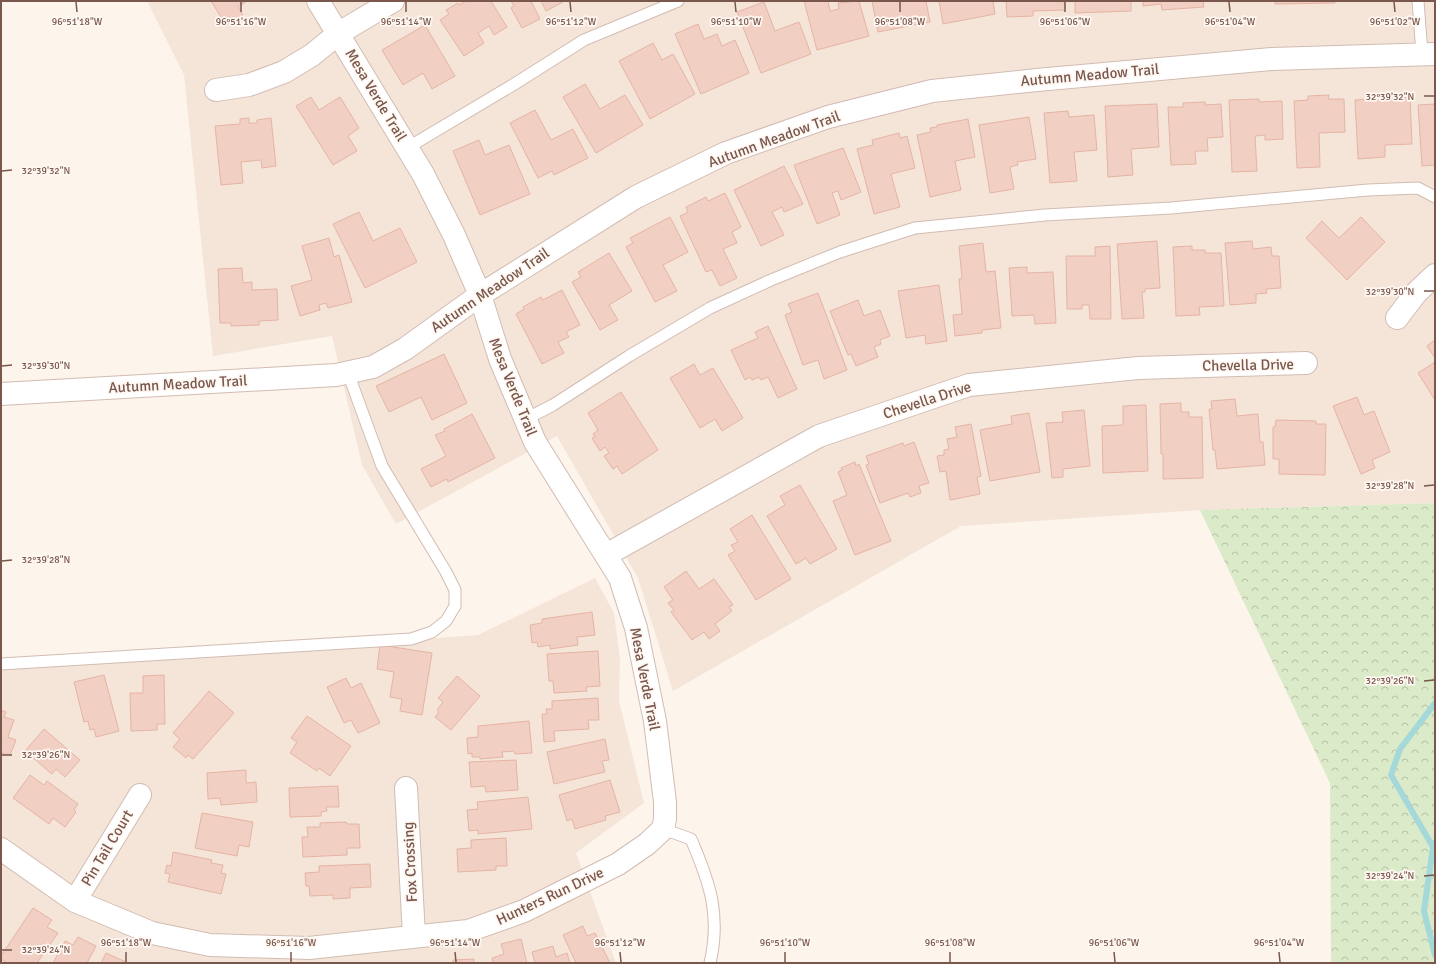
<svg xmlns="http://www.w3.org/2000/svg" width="1436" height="964" font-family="Signika,sans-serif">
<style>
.residential{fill:#f5e5d9}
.forest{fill:url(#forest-crowns)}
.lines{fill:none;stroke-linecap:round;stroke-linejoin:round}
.stream{stroke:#a5d8d9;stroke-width:6}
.building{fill:#f2cfc3;stroke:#e5b4a3}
.lane-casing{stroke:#d2bcb2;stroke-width:13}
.street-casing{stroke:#d2bcb2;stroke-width:24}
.lane{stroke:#fff;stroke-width:11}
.street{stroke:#fff;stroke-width:22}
.ticks{fill:none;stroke:#79574d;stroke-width:1.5}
.labels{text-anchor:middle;stroke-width:3.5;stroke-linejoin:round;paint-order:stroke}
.street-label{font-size:15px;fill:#79574d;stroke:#fff8f2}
.ticks-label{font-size:10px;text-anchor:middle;fill:#79574d;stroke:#fff8f2;stroke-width:3.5;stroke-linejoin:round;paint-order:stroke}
</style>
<defs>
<pattern id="forest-crowns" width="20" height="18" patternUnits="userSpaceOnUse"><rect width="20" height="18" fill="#dbebc9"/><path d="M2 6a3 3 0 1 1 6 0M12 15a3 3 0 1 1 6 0" fill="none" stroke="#b6c1a5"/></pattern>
</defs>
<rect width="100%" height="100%" fill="#fdf4eb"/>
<path class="residential" d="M147 1H1435V503L1200 510 961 526 673 691 638 578 557 436 396 524 362 465 332 336 213 356 184 75Z
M595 578 614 613 620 660 619 701 644 803 576 853 616 963H1V669L478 635Z"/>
<path class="forest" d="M1435 503V963H1331L1330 783 1200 510Z"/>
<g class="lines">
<path class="stream" d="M1435 703 1400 749 1391 775 1433 847 1424 911 1435 955"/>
</g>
<path class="building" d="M211 1H247L238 7 243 15 226 25Z
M466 1H491L507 27 494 35 489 26 478 33 484 43 464 56 440 20 449 14 446 10 458 3 459 5Z
M511 1H531L540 19 522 28 511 8 514 6Z
M541 1H562L563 2 546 11Z
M804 1H828L830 11 839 9 838 3 859 1 869 36 817 50Z
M872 1H926L930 22 878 32Z
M939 1H993L995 14 943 24Z
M1006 1H1064L1065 10 1033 11V16L1007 17Z
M1075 1H1131V11L1075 13Z
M1143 1H1203L1204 7 1162 10 1161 4 1143 6Z
M1275 1H1335V3L1275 4Z
M764 2 775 31 799 22 811 54 761 73 737 12Z
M698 24 704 39 717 34 722 46 735 40 749 73 701 94 675 34Z
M425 25 455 76 432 89 423 73 403 85 382 50Z
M653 43 662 60 673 54 695 94 650 119 619 61Z
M585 84 600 109 625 95 643 125 596 153 563 97Z
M1393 93 1394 98 1410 97 1412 144 1385 145V157L1358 159 1355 100 1369 99V95Z
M1329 95 1328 99H1344L1345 132 1319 133 1320 167 1297 168 1294 101 1308 100V96Z
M311 97 319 110 340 97 359 128 348 136 357 151 333 165 296 106Z
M1259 99V102L1282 101 1283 139 1265 140V135L1255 136 1257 171 1232 172 1229 100Z
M1205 102V105L1221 104 1223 137 1207 138 1208 151H1195L1196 164 1171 165 1168 107H1183V103Z
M1157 104 1159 147 1131 149 1133 175 1108 177 1105 106Z
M1435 104V165L1422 166 1418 105Z
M535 110 551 140 573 129 588 158 554 175 552 171 538 178 510 123Z
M1068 111 1069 117 1094 115 1097 150 1074 152 1077 181 1050 183 1044 113Z
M1029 117 1036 159 1017 162 1018 165 1010 167 1014 189 990 193 979 125Z
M249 118V123H257V120L271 118 276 166 262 168 261 160 241 162 243 183 221 185 215 126 240 124V119Z
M968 119 975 157 955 161 961 190 930 197 917 135 931 132 930 128 937 127V125Z
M899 133 900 138 907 136 915 168 891 174 900 207 874 214 857 149 873 145 872 140Z
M479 140 485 155 509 145 530 194 480 215 453 151Z
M843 148 861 192 841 200 838 191 832 193 840 215 817 224 794 165Z
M784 166 803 204 784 212 782 207 772 212 784 235 761 246 734 190Z
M725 193 741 227 732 232 737 243 723 249 737 278 720 286 712 270 706 272 680 216 688 212 686 207 706 197 708 201Z
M359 212 373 241 400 228 417 262 365 288 333 224Z
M670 217 688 252 663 265 677 291 655 302 626 247 633 243 630 238Z
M1361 217 1385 242 1347 280 1306 238 1322 221 1339 238Z
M329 238 334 257 339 255 352 302 328 308 326 303 319 305 320 310 300 316 291 286 312 280 302 246Z
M1157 241 1160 288 1145 289V292H1142L1144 318 1122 319 1117 244Z
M1252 241 1253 249 1271 247 1272 256H1279L1281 288 1266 289 1267 293 1256 294V303L1230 305 1225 243Z
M983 243 986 272 995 271 1001 328 982 330V333L955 336 953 315 962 314 959 279H962L959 246Z
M1110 246 1111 319H1090L1089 305H1082V309H1067L1066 256H1095V247Z
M1192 246V250H1205V253H1221L1224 306 1199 307 1200 315 1176 316 1173 247Z
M609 253 632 291 609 305 618 320 600 330 572 282 581 277 578 272Z
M1027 267V273L1053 272 1056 323 1035 324 1034 315 1012 316 1009 268Z
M242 268 243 283 252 282V290L277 289 278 320 259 321V325L231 326V323H220L218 269Z
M939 285 947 341 926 344 925 335 906 338 898 291Z
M562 290 580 325 566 332 569 337 558 342 564 353 542 364 516 314 524 309 523 307 541 297 543 300Z
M818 293 847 370 824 379 818 360 803 365 785 315 792 312 788 304Z
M858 300 864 316 880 310 890 336 880 340 881 344 874 347 878 357 856 366 851 354 848 355 830 311Z
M768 326 797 389 778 398 768 377 761 380 759 377 752 380 750 377 745 380 731 350 758 338 755 332Z
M1435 340V358L1427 346Z
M444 354 467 403 432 420 421 397 389 412 376 386Z
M1435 362V400L1418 373Z
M694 364 700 375 713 368 743 418 722 431 715 419 700 428 670 378Z
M621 392 658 450 622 474 617 466 613 469 604 456 609 453 605 447 600 451 592 438 595 437 593 434 598 430 588 413Z
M1357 397 1364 415 1374 411 1390 452 1372 460 1375 468 1361 474 1333 406Z
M1235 399 1237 416 1258 414 1260 442H1263L1265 465 1217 469 1215 450H1213L1209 409H1212L1211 401Z
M1181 403V412H1189V417H1202L1203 478 1163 479V454H1161L1160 404Z
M1146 405 1148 471 1103 473 1102 426 1123 425V406Z
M1084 410 1090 466 1063 469V477L1052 478 1046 423 1063 422 1062 412Z
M1029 413 1040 472 990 481 980 430 1012 424 1011 416Z
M472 414 495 458 448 482 447 479 431 487 421 469 446 456 435 435 445 431 444 429Z
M1276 420 1316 421V424H1326L1325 475 1279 474V459H1273V427H1275Z
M971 424 981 476 977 477 980 494 950 500 946 471 940 472 937 456 944 455V450L949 449 947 439 957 437 955 427Z
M914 442 929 483 919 486 921 493 910 497 908 493 880 503 866 465 869 464 866 456 903 443 904 446Z
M855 462 856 466 859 464 891 541 855 555 833 501 847 495 838 472 842 470 841 468Z
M800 485 837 549 810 564 806 558 796 564 767 516 785 505 780 496Z
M752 515 791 579 756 600 728 555 735 551 731 545 738 542 730 529Z
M686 571 699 589 714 579 733 605 729 607 732 611 715 624 720 631 709 639 704 632 692 640 671 612 674 610 668 603 673 600 664 587Z
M592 612 595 635 577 637 578 645 550 649V645L538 647 537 642 532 643 530 625 542 623V619Z
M380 645 432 653 422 715 400 711 402 699 390 697 394 672 377 669Z
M598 651 600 686 586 687 587 691 554 693 553 681H549L547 654Z
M104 675 119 731 96 737 94 729 90 730 88 721 84 722 74 682Z
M164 675 165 724H157V730L131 731 130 693H143V676Z
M457 676 480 696 451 730 435 717 439 712 437 710 443 702 438 698Z
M346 678 351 688 361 683 380 723 358 733 351 720 344 723 327 687Z
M209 691 234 713 193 759 188 755 186 758 173 747 180 739 173 733Z
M598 698 599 720H588L589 729 554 731 555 741 544 742 542 714H547L546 709H552V701Z
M1 710 6 712 4 717 14 720 8 737 16 740 10 755 1 753Z
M307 716 351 746 330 776 319 768 317 771 290 753 297 742 291 738Z
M529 721 532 753 515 754 514 751 502 752 503 757 480 759V757H472V753L468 754 467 738 478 737V726Z
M44 729 80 760 65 777 56 769 52 774 25 751Z
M605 739 609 760 602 761 605 772 554 784 547 752Z
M516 760 518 790 486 792 485 786 471 787 469 762Z
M246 770V783L256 782 257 802 221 805 220 798 208 799 207 773Z
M30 775 44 785 47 781 78 804 74 810 76 812 65 827 53 818 49 824 13 798Z
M610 780 620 812 605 816 606 820 575 829 572 819 567 821 559 795Z
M338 786 339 807H326L327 811 321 812V816L290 817 289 788Z
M528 797 532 829 478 834V830L469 831 467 810 478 809 477 802Z
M202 813 253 822 249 847 239 845 237 856 195 848Z
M346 822 347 824H359L360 848H347V855L303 857 302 837H308L307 827H320V823Z
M506 838 507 866H496V870L458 872 457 849 471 848V840Z
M173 852 212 860 211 863 223 865 221 873 226 874 221 894 168 882 170 874 165 873 167 865 171 866Z
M370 864 371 887 350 888V898L333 899V895L310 896 309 886H306L305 873 319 872V866Z
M33 908 52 920 47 927 58 933 37 963H7L1 959V956Z
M583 926 587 936 595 933 610 963H576L563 935Z
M78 937 96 946 87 963H53L65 941 73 945Z
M521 939 527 963H493L492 958 504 954 501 944Z
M553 946 556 957 567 953 570 963H535L532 952Z
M106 953 126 962V963H101Z
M474 959V963H453V960Z"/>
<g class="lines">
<defs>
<path id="lane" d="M1418 1 1422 54
M407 148 516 83 584 40 678 1
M526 419 553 405 629 356 710 308 771 280 840 252 915 228 1045 215 1171 208 1368 190 1418 188 1435 197
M1 664 411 639 432 632 446 621 455 606V590L446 572 382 466 348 373
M663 829 691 839C710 883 721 915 710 963"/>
<path id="street" d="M216 90 249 85 284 72 312 55 339 33 393 1
M1397 318 1416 293 1435 275
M1 394 336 375 373 367 405 349 480 295 636 197 726 153 828 117 932 91 1037 80 1272 59 1435 54
M606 555 819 436 969 385 1138 368 1306 363
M406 788 414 936
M1 849 75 901 152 933 210 945 309 948 468 931 524 911 618 864 647 844 663 829 665 819V802L655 721 636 628 620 578 535 442 500 359 480 295 454 235 423 174 318 1
M75 901 140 795"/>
</defs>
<use href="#lane" class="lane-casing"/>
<use href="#street" class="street-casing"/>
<use href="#lane" class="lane"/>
<use href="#street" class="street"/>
</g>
<path class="ticks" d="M76 2 77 12M241 2V12M406 2V12M570 2 571 12M735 2 736 12M900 2V12M1065 2V12M1229 2 1230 12M1394 2 1395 12M1424 96H1434M2 171 12 170M1424 291H1434M2 366 12 365M1424 486 1434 485M2 561 12 560M1424 681 1434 680M2 755H12M1424 876 1434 875M2 950H12M126 952V962M291 952V962M455 952 456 962M620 952 621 962M785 952V962M950 952V962M1114 952 1115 962M1279 952 1280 962"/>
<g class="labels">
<g class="street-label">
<text transform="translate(1090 75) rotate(-5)" y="5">Autumn Meadow Trail</text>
<text transform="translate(376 95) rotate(59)" y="5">Mesa Verde Trail</text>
<text transform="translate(774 139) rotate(-20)" y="5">Autumn Meadow Trail</text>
<text transform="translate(490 290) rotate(-34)" y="5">Autumn Meadow Trail</text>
<text transform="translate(1248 365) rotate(-1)" y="5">Chevella Drive</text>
<text transform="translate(178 384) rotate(-3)" y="5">Autumn Meadow Trail</text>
<text transform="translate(513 387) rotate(68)" y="5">Mesa Verde Trail</text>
<text transform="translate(927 400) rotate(-18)" y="5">Chevella Drive</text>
<text transform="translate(645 679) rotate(79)" y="5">Mesa Verde Trail</text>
<text transform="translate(107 848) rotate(-59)" y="5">Pin Tail Court</text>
<text transform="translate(410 862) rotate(-93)" y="5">Fox Crossing</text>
<text transform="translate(550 896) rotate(-25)" y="5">Hunters Run Drive</text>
</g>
</g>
<g class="ticks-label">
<text x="77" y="25">96°51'18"W</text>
<text x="241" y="25">96°51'16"W</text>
<text x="406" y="25">96°51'14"W</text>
<text x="571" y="25">96°51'12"W</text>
<text x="736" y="25">96°51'10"W</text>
<text x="900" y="25">96°51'08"W</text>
<text x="1065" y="25">96°51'06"W</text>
<text x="1230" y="25">96°51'04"W</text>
<text x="1395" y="25">96°51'02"W</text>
<text x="1390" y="100">32°39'32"N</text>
<text x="46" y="174">32°39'32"N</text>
<text x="1390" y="295">32°39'30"N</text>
<text x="46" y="369">32°39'30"N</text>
<text x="1390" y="489">32°39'28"N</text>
<text x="46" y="563">32°39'28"N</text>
<text x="1390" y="684">32°39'26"N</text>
<text x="46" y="758">32°39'26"N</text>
<text x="1390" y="879">32°39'24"N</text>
<text x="126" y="946">96°51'18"W</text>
<text x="291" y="946">96°51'16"W</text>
<text x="455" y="946">96°51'14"W</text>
<text x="620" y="946">96°51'12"W</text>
<text x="785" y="946">96°51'10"W</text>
<text x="950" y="946">96°51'08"W</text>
<text x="1114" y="946">96°51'06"W</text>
<text x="1279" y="946">96°51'04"W</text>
<text x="46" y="953">32°39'24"N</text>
</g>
<rect width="1436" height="964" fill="none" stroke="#79574d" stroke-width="4"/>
</svg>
